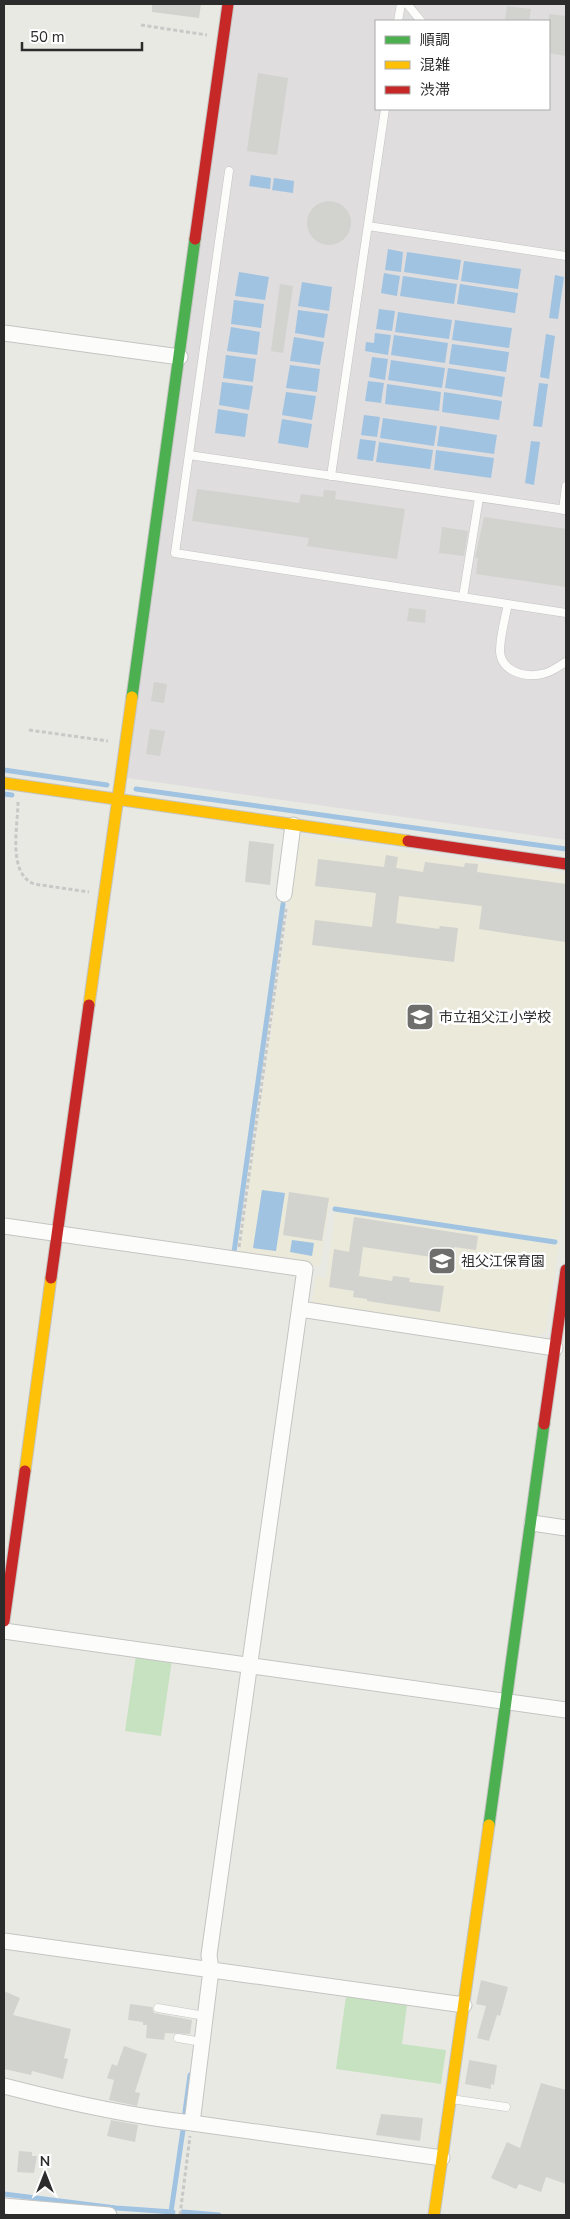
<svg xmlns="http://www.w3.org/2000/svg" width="570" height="2219" font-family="'Nunito Sans','Noto Sans JP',sans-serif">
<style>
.industrial{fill:#dfddde;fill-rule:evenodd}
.education{fill:#eae9da}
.green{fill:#c7e2c1}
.water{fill:#a0c3e2}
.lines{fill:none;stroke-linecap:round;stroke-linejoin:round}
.stream{stroke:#a0c3e2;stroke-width:5}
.building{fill:#d2d2ce}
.lane-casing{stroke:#c4c4c3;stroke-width:9}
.street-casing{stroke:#c4c4c3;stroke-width:17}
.fast-casing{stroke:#c4c4c3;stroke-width:13}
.slow-casing{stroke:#c4c4c3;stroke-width:13}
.jam-casing{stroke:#c4c4c3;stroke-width:13}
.path{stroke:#c8c8c7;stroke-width:3;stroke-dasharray:4 2.5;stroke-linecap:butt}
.lane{stroke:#fcfcfb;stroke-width:8}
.street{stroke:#fcfcfb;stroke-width:15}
.fast{stroke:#4caf50;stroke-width:11}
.slow{stroke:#ffc107;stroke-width:11}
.jam{stroke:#c62828;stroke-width:11}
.labels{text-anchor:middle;stroke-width:5;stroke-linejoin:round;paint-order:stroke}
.poi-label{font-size:14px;fill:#2c2c2c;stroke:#fff;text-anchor:start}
</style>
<rect width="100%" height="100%" fill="#e9e9e4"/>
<path class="industrial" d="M233 4H566V840L127 778ZM376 21H549V109H376Z"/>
<path class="education" d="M299 836 566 874V1161L559 1241 329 1206 320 1266 239 1254Z
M335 1211 559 1245 546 1331 535 1338 315 1306 312 1302 316 1276 326 1278Z"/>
<path class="green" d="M136 1655 172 1660 161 1736 125 1731Z
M346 1996 407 2005 402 2044 446 2050 441 2084 336 2069Z"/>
<path class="water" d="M251 175 271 178 270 189 249 186Z
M274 178 294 181 293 193 272 190Z
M388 249 403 252 401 272 385 270Z
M407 252 461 260 458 280 404 272Z
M464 261 521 269 518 289 461 281Z
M239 272 269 277 265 300 235 296Z
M384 273 400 276 397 296 381 293Z
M555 275 564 277 558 319 549 318Z
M403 276 457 284 454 304 400 296Z
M302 282 332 287 329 311 298 306Z
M460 284 518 293 515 313 457 304Z
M234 300 264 304 261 328 231 324Z
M379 309 395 311 392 331 376 329Z
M298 310 328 314 324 338 295 333Z
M398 312 452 320 449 339 395 332Z
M455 320 512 328 509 348 452 340Z
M231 327 260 332 257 355 227 351Z
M375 333 391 335 388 355 365 351 366 342 374 343Z
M546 334 555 336 549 379 540 377Z
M394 335 448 343 445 363 391 355Z
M294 337 324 342 320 365 290 361Z
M452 344 509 352 506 372 449 364Z
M226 355 256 359 253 382 223 378Z
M372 357 388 359 385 380 369 377Z
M391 360 445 368 442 388 388 380Z
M290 365 320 369 317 392 286 388Z
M448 368 505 377 502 397 445 388Z
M368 381 384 383 381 403 365 401Z
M222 382 253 386 249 410 219 405Z
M539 383 548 384 542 427 533 426Z
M387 384 441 392 439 411 385 404Z
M286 392 316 396 312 420 282 415Z
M444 392 502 401 499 420 442 412Z
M218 409 248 414 245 437 215 433Z
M364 415 380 417 377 437 361 435Z
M383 418 437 426 434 446 380 438Z
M282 419 312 424 308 448 278 443Z
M440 426 497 435 494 454 437 446Z
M360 439 376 441 373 461 357 459Z
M531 441 540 442 534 485 525 483Z
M379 442 433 450 430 469 376 462Z
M436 450 494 458 491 478 434 470Z
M262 1190 285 1193 276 1251 253 1248Z
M292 1240 314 1243 312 1256 290 1252Z"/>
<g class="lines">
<path class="stream" d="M4 770 107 785
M136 789 566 849
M4 794 12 795
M335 1209 555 1242
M234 1252 283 904
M184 2119 190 2075
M4 2194 116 2208 173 2212
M171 2212 183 2130
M183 2212 219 2215"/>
</g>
<path class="building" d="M152 4H201L199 18 152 12Z
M507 6 531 9 529 21H505Z
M549 14 566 16V56L549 53Z
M258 73 288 78 277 155 247 151Z
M307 223a22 22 0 1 1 44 0a22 22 0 1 1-44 0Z
M280 284 293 286 283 353 271 351Z
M197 489 299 503 301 494 323 497 324 490 336 491 335 499 405 509 397 559 307 546 309 538 192 521Z
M484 517 566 529V587L476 574 478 558H475Z
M442 527 468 531 464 556 439 553Z
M409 608 426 610 425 623 407 621Z
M154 682 167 684 164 703 151 701Z
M150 729 165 731 160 756 146 754Z
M249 841 274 844 270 885 245 882Z
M386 855 398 857 396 868 423 872 425 862 464 867 465 863 478 864 477 872 566 884 565 942 479 929 482 906 399 896 396 923 439 929 440 926 458 928 454 962 312 945 315 920 372 927 376 893 315 886 318 859 384 867Z
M289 1192 329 1198 322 1241 283 1235Z
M354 1217 478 1236 476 1250 454 1247 453 1255 433 1252 432 1257 363 1247 359 1276 392 1281 393 1276 410 1278 409 1282 444 1286 440 1312 367 1301V1299L353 1297 354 1291 329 1287 334 1249 349 1252Z
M481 1980 508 1987 500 2016 497 2015 489 2041 477 2038 486 2006 476 2004Z
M4 1991 20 1998 13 2015 71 2029 64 2058 68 2059 63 2079 32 2071 31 2075 4 2069Z
M130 2004 152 2007 154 2013 192 2020 190 2034 165 2033 164 2040 146 2038 147 2025H143V2022L128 2020Z
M124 2046 147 2054 135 2092 140 2093 137 2106 109 2100 114 2080 107 2078 112 2064 117 2066Z
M469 2060 497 2065 494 2085 491 2084V2089L465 2084Z
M541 2083 566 2090V2184L546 2177 541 2192 519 2184 516 2189 491 2178 507 2142 520 2148Z
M381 2114 423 2118 420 2141 376 2135Z
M111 2120 138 2125 135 2142 107 2136Z
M19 2151 32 2152V2156H37L34 2173 17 2172Z"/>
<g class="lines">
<defs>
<path id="lane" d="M407 4 421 21
M398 21 401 4
M229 171 175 553 566 613
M368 226 566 256
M189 455 566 510
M331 476 385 109
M563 510 566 486
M463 597 479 498
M508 604C505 619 500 636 500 651 501 671 524 678 542 674 550 673 559 666 566 662
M158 2008 205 2016
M178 2038 202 2042
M451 2099 506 2107"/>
<path id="street" d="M4 333 180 357
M284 894 293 825
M4 1226 305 1269 209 1955 211 1970 192 2123 442 2158
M300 1309 555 1348
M532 1523 566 1528
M4 1631 566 1710
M4 1941 464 2005
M4 2086C66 2102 128 2116 192 2123
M4 2206 109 2215"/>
<path id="fast" d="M132 697 195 239
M489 1825 544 1424"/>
<path id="slow" d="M4 783 408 841
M89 1005 132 697
M25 1471 51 1278
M434 2215 489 1825"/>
<path id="jam" d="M195 239 228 4
M408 841 566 864
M51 1278 89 1005
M544 1424 566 1270
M4 1621 25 1471"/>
</defs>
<use href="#lane" class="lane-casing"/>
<use href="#street" class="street-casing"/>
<use href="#fast" class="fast-casing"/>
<use href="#slow" class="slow-casing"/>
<use href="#jam" class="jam-casing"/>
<path class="path" d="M141 25 207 35
M29 730 108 741
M18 802C18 826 7 873 34 884L89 892
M239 1247 286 909
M180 2215 190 2136"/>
<use href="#lane" class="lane"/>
<use href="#street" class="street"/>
<use href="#fast" class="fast"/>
<use href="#slow" class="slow"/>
<use href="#jam" class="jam"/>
</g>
<defs>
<symbol id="school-square" viewBox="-11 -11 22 22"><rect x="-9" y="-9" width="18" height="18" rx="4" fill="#6e6e6c" stroke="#fff"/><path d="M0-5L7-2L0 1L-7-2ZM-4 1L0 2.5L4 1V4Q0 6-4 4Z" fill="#fff"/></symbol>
</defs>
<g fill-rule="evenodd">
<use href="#school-square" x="404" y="1001" width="32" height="32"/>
<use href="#school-square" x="426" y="1245" width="32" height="32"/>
</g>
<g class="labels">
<g class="poi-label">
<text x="439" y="1022">市立祖父江小学校</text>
<text x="461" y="1266">祖父江保育園</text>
</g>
</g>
<rect width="570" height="2219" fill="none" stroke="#2c2c2c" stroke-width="10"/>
<rect x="375" y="20" width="175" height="90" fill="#ffffff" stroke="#ababab"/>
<rect x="385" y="36" width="25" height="8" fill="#4caf50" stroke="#ababab"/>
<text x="420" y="45" font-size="15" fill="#2c2c2c">順調</text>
<rect x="385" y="61" width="25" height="8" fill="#ffc107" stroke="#ababab"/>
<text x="420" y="70" font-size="15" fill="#2c2c2c">混雑</text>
<rect x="385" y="86" width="25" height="8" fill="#c62828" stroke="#ababab"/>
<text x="420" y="95" font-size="15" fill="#2c2c2c">渋滞</text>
<g transform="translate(45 2174)" stroke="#ffffff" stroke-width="4" paint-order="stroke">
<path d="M0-4L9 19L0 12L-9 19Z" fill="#2c2c2c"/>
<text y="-8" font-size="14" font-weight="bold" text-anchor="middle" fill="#2c2c2c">N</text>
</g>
<path d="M22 42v8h120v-8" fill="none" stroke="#2c2c2c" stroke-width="2.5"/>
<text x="30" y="42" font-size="15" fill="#2c2c2c" stroke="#ffffff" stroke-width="4" paint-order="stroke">50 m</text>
</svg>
